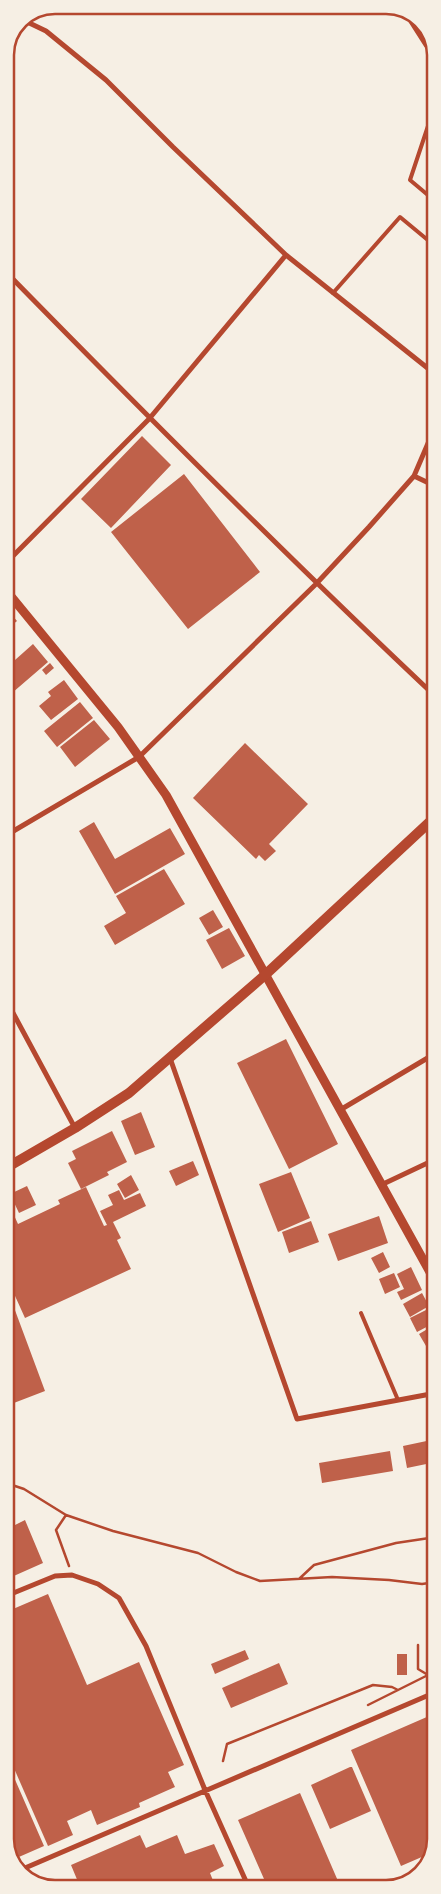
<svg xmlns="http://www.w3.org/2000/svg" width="441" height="1894" font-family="'Open Sans',sans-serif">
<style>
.building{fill:#bf614a}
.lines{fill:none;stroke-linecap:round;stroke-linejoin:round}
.path{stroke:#b5482f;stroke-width:2.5}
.service{stroke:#b5482f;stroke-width:4}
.minor{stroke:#b5482f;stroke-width:5}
.tertiary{stroke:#b5482f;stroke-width:9}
.secondary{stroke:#b5482f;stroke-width:10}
.rim{fill:none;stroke:#b5482f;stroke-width:2.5}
</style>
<rect width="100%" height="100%" fill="#f6efe4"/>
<path class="building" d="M5 416 15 428 5 437Z
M142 436 171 465 111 528 81 499Z
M184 474 260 572 188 629 111 532Z
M5 607 17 621 5 631Z
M33 644 48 662 12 693 5 685V649L15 660Z
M50 663 54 668 46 675 42 670Z
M64 680 78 699 51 720 39 706 51 696 48 692Z
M80 702 93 718 57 747 44 731Z
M94 720 110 739 75 767 60 747Z
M245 743 308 804 269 844 276 851 265 861 259 855 256 859 193 798Z
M94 822 115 859 170 828 185 854 115 894 79 831Z
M164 869 185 904 115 945 104 926 126 913 116 896Z
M213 910 223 927 209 935 199 918Z
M229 928 245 956 222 969 206 940Z
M286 1039 338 1144 289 1169 237 1063Z
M141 1112 155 1147 135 1155 121 1121Z
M112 1131 127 1162 107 1172 109 1175 81 1189 68 1163 76 1159 72 1151Z
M193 1161 199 1175 176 1186 169 1171Z
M291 1172 310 1218 278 1232 259 1184Z
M131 1175 139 1190 125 1198 117 1184Z
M27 1186 36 1205 19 1213 10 1194Z
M86 1187 104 1226 107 1225 100 1211 113 1205 108 1195 119 1190 124 1200 140 1193 146 1206 113 1222 121 1238 117 1240 131 1269 25 1318 6 1276V1198L18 1224 60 1204 58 1200Z
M379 1216 388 1243 338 1261 328 1234Z
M311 1221 319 1242 289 1253 282 1232Z
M383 1252 390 1267 379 1273 371 1258Z
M411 1267 422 1290 401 1300 397 1292 404 1289 397 1274Z
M394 1273 400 1287 385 1294 379 1279Z
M6 1286 45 1391 6 1406Z
M422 1293 429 1306 410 1317 403 1304Z
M430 1308 436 1322 417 1332 410 1318Z
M436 1324V1341L426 1346 419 1334Z
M436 1344V1361L434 1362 427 1349Z
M436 1439V1462L407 1468 403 1446Z
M390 1451 393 1471 322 1483 319 1463Z
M6 1509 13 1526 25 1520 43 1563 7 1579 6 1575Z
M48 1594 87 1685 139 1662 184 1765 168 1772 175 1787 139 1803 140 1807 97 1825 91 1810 67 1821 73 1835 48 1846 6 1750V1612Z
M245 1650 249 1659 215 1674 211 1664Z
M397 1654H407V1675H397Z
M279 1663 288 1684 231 1708 222 1688Z
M436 1713V1839L431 1853 401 1866 351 1750Z
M6 1759 44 1846 12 1860 6 1848Z
M350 1767H352L371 1811 330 1829 311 1785Z
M300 1793 341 1888H268L238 1820Z
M140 1835 146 1848 177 1835 185 1854 214 1844 224 1866 210 1873 216 1888 81 1889 71 1865Z"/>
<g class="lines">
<path class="path" d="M6 1483 24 1489 66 1515 113 1531 198 1553 236 1572 260 1581 332 1577 389 1580 422 1584 436 1582
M66 1515 56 1530 69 1566
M299 1579 314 1565 396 1543 436 1537
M418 1645V1669L428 1675
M368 1705 436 1671
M223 1761 227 1744 373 1685 392 1687 398 1690"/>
<path class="service" d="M435 105 410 180 435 201
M333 293 400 217 435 246
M361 1313 398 1400"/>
<path class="minor" d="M405 12 435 59
M21 19 46 31 106 80 173 147 286 255 435 374
M5 271C146 415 288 558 435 696
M414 476 435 486
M5 564 149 419 286 255
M5 836 139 757 316 584 369 527 414 476 435 427
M5 998 75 1128
M170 1058 297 1419 436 1393
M340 1110 436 1053
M381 1185 436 1159
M6 1596 55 1576 72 1575 98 1584 119 1598 146 1646 205 1790 249 1888
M18 1871 436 1692"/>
<path class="tertiary" d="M5 70 8 47
M5 589 118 727 166 795 436 1283"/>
<path class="secondary" d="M6 1168 75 1128 129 1093 265 975 435 817"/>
</g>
<path d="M0 0H441V1894H0ZM55 14H386A41 41 0 0 1 427 55V1839A41 41 0 0 1 386 1880H55A41 41 0 0 1 14 1839V55A41 41 0 0 1 55 14Z" fill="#f6efe4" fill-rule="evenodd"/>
<path class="rim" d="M55 14H386A41 41 0 0 1 427 55V1839A41 41 0 0 1 386 1880H55A41 41 0 0 1 14 1839V55A41 41 0 0 1 55 14Z"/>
</svg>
